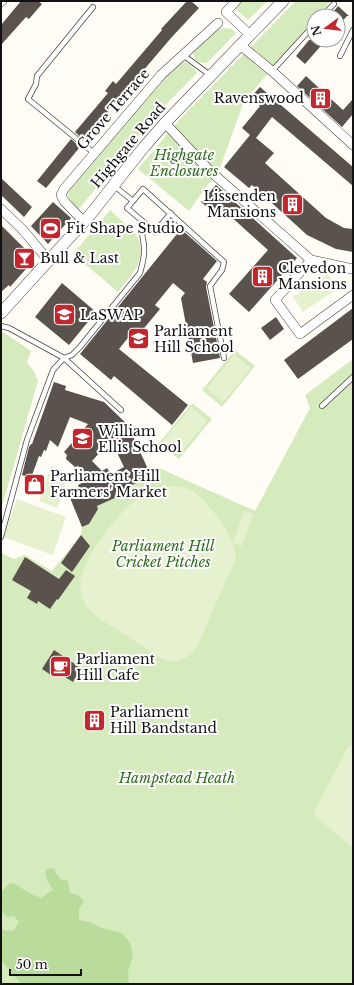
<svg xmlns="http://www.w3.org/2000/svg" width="354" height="985" font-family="'Libre Baskerville',serif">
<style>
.green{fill:#d5ebbd}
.forest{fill:#b9dc9c}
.pitch{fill:#e6f2cf}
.building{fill:#5a524d;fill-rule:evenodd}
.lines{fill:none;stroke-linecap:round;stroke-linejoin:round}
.service-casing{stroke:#444;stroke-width:6}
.minor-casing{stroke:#444;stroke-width:10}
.tertiary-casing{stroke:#444;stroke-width:12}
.service{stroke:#fff;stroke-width:4.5}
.minor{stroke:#fff;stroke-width:9}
.tertiary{stroke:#fff;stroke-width:11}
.labels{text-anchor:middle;stroke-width:4;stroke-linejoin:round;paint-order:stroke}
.poi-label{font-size:14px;fill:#111;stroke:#fff;text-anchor:start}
.street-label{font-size:14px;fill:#111;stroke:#fff}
.park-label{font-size:14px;font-style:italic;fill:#2f6b1f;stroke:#fff}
</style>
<rect width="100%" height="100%" fill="#fffdf5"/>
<path class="green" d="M241 1H267L248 20 236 9 235 7Z
M296 1H331L318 16H314V20L244 101 220 168 189 211 138 169 181 118Z
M225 28 232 29 236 33 208 62C200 66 191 58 194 49L214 30Z
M182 61C188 62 195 67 197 73L153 118 83 204 80 208H77C71 201 67 198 68 188L166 77Z
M110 210 135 233C150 258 133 273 118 292L73 254Z
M3 332 31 351 27 363 34 371 38 381 1 510V335Z
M235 350 255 366 222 407 202 390Z
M353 359V984H1V553L14 559 25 555 52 571 81 535 82 527 89 524 98 509 97 506 117 497 115 493 153 475 157 467 255 511 310 408 305 395Z
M192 403 212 419 179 459 159 443Z"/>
<path class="forest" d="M53 868 60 879 68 881 70 893 78 895 84 901 79 909V920L90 922 101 928 122 933 130 943 133 956 128 971 129 984H21L1 960V929L8 931 14 930 19 922 14 916 7 917C0 911 1 901 1 892L9 884 14 883 29 893 41 898 53 890 47 880 45 873 47 869Z"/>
<path class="pitch" d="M328 274 337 289 303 312 293 297Z
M234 355 251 368 223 402 207 388Z
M191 407 207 421 180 454 163 441Z
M51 466 69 473 57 508 39 501Z
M175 486C181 487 188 488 193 491 208 501 241 544 235 561 227 578 220 595 212 612 202 635 193 674 159 657 145 648 131 638 116 629 105 622 92 615 85 604 81 597 79 587 81 578 86 553 123 505 146 493 155 488 165 487 175 486Z
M17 499 66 517 53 555 3 537Z
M244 511 253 514 242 546 233 543Z
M353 745V848L313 814 348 747Z"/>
<path class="building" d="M21 1H38L42 4 29 19 26 17 1 45V25Z
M187 1H191L199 8 171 38 84 140 75 132 108 93 105 91 113 81 116 84 162 30 161 29Z
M338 6 349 16H347L338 26V16H330Z
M309 40H326L305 64 296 56Z
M306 76 343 110 353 99V114L342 127 297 86Z
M260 87 353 167V186L272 117 256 138 274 153 265 163 326 218 344 228 353 229V252L336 249 307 235 252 185 249 188 224 167 250 135 242 128 260 106 250 98Z
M71 139 80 147 46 188 37 181Z
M1 178 32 207 24 217 1 195Z
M216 185 297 258 249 312 229 294 268 250 218 205 212 211 201 202Z
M53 202 71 218 48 244 31 226Z
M1 225 19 243 34 257V260L10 287 9 285 1 292Z
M181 229 217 261 203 279 207 282 206 287 220 358 193 363 181 298 185 293 173 283 155 305 160 309 140 333 135 329 119 349 188 405 172 425 114 376 111 380 80 354Z
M62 283 96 312 69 345 35 317Z
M353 308V339L298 379 284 360Z
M276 317 284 329 270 340 261 328Z
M54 382 66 386 65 390 104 402 128 425 147 467 151 469 153 475 115 493 117 497 97 506 98 509 89 524 82 527 68 493 79 488 78 485 92 478 78 466 75 467 66 459 67 455 64 452 88 424 70 417 58 447 50 440 46 451 44 450 41 457 39 456 31 478 22 475 29 447 31 444H32ZM111 440 124 467 111 474 107 468 102 471 92 461Z
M81 535 90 546 72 572 61 563Z
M25 557 59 579 66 570 75 576 58 600 57 599 50 609 38 601 37 604 27 598 31 591 12 580Z
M54 650 78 666 75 670 79 672 73 682 57 672 54 677 42 669Z
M88 720a7 7 0 1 1 14 0a7 7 0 1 1-14 0Z"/>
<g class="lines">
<defs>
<path id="service" d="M93 7 37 76 36 84 28 99 94 153
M322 16 334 4
M183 55 210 75
M340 56 353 30
M272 71 314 25
M113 185 133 201 143 189 224 262 222 270 210 286 224 358
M146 224 155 232 171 213
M1 326 9 328 64 358 72 355 80 347 140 273C142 265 145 257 144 248 144 237 139 234 146 224L127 208 133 201
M322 406 353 377
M1 537 27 440 53 370 64 358 121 410"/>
<path id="minor" d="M236 1 226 12 250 35
M1 2 2 1
M240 45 272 71 353 145
M165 123 209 170 311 260 353 269
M1 209 22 229 49 261
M84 222 64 201 61 195 64 189 161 75 218 23
M311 260 275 300 300 334 353 295"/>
<path id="tertiary" d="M1 313 90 215 144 147 165 123 283 1"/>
</defs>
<use href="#service" class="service-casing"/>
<use href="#minor" class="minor-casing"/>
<use href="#tertiary" class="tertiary-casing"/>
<use href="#service" class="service"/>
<use href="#minor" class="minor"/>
<use href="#tertiary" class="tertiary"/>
</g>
<defs>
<symbol id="building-square" viewBox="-11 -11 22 22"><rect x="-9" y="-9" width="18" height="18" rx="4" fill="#c4262e" stroke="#fff"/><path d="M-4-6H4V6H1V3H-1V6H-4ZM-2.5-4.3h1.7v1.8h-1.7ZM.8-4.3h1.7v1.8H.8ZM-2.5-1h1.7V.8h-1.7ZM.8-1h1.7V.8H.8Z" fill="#fff"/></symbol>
<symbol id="stadium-square" viewBox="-11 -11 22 22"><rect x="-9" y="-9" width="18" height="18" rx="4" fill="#c4262e" stroke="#fff"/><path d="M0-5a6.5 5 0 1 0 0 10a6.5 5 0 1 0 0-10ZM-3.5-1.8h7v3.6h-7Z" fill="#fff"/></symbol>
<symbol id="bar-square" viewBox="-11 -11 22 22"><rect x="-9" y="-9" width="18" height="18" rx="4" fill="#c4262e" stroke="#fff"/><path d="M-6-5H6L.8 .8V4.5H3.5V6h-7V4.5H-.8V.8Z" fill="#fff"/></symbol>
<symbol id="university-square" viewBox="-11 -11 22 22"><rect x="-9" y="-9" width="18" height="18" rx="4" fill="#c4262e" stroke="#fff"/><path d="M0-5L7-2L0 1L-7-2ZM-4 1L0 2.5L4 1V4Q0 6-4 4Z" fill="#fff"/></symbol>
<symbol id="school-square" viewBox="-11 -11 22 22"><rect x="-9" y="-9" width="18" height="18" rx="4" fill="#c4262e" stroke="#fff"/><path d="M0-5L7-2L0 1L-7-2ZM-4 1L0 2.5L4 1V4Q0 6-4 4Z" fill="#fff"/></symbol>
<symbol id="shop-square" viewBox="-11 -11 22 22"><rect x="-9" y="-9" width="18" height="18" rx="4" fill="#c4262e" stroke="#fff"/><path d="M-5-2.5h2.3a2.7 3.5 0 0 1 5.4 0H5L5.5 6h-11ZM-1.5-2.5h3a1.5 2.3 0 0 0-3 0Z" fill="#fff"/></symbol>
<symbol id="cafe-square" viewBox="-11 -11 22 22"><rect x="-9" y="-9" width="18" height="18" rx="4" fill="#c4262e" stroke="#fff"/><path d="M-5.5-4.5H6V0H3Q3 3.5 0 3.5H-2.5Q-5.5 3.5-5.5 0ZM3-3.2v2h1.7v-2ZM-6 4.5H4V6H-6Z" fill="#fff"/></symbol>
</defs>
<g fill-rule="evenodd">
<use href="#building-square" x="308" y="86" width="25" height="25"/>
<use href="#building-square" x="280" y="192" width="25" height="25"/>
<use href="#stadium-square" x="38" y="216" width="25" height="25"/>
<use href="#bar-square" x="12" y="246" width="25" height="25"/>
<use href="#building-square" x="250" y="264" width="25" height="25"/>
<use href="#university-square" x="52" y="302" width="25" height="25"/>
<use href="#school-square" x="126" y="326" width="25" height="25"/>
<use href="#school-square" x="70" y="426" width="25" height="25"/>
<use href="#shop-square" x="22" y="472" width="25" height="25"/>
<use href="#cafe-square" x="48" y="654" width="25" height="25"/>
<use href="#building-square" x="82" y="708" width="25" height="25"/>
</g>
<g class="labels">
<g class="poi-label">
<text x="304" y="103" text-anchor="end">Ravenswood</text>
<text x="276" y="201" text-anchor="end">Lissenden<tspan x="276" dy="16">Mansions</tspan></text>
<text x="66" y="233">Fit Shape Studio</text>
<text x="40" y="263">Bull &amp; Last</text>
<text x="278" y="273">Clevedon<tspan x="278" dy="16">Mansions</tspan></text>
<text x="80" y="320">LaSWAP</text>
<text x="154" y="336">Parliament<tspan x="154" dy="16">Hill School</tspan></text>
<text x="98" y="436">William<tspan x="98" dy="16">Ellis School</tspan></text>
<text x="50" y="481">Parliament Hill<tspan x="50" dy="16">Farmers' Market</tspan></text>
<text x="76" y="664">Parliament<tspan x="76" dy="16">Hill Cafe</tspan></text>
<text x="110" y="717">Parliament<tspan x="110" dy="16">Hill Bandstand</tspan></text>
</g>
<g class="street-label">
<text transform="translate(113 109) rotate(-49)" y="5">Grove Terrace</text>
<text transform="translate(128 145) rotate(-50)" y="5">Highgate Road</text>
</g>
<g class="park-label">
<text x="184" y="160">Highgate<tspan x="184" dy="16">Enclosures</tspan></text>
<text x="163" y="551">Parliament Hill<tspan x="163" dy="16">Cricket Pitches</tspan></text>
<text x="177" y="783">Hampstead Heath</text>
</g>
</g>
<rect width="354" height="985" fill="none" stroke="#111111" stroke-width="4"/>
<g transform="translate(326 28) rotate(255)"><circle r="19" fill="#ffffff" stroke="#a0a0a0"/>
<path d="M0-3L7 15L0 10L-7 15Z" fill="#c4262e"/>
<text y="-6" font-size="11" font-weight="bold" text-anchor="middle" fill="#111111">N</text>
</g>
<path d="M10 969v6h71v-6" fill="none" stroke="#111111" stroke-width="2"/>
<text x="16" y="969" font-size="12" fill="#111111" stroke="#ffffff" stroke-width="3" paint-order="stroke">50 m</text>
</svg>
